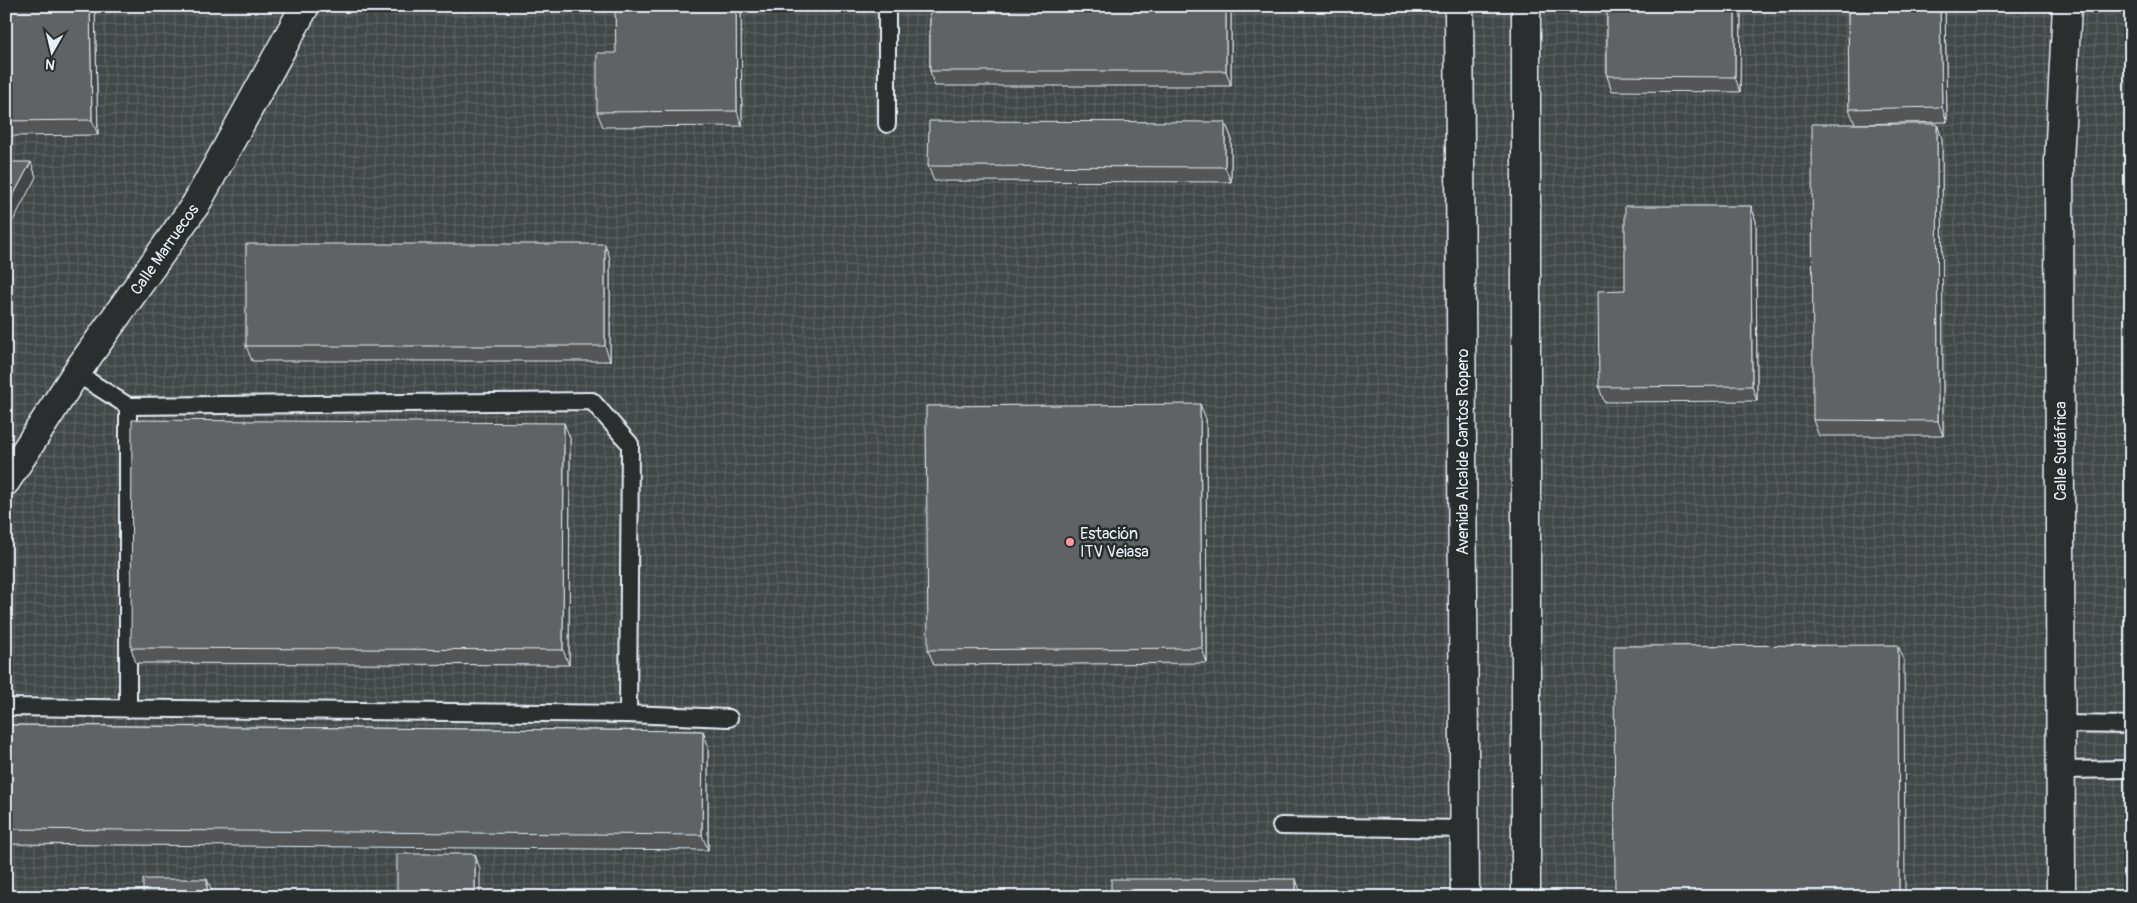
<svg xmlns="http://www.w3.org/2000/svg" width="2137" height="903" font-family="Pangolin,sans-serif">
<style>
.industrial{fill:url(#industrial-grid)}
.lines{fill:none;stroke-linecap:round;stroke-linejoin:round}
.service-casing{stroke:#e8f1f8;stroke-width:20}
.minor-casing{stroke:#e8f1f8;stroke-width:31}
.tertiary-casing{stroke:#e8f1f8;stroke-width:31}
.secondary-casing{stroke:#e8f1f8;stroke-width:31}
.service{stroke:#2a2d2e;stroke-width:16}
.minor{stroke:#2a2d2e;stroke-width:28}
.tertiary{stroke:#2a2d2e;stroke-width:28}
.secondary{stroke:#2a2d2e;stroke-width:28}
.wall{fill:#525557;stroke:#e8f1f8}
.shaded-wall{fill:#424547;stroke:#e8f1f8}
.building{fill:#5f6365;stroke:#e8f1f8}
.poi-dot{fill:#ff9aa2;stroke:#2a2d2e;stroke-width:2}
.labels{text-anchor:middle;stroke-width:5;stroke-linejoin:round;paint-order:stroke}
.street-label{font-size:16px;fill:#e8f1f8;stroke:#2a2d2e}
.poi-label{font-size:16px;fill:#e8f1f8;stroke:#2a2d2e;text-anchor:start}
</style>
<defs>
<pattern id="industrial-grid" width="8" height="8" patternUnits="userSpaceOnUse" patternTransform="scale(1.25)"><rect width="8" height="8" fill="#424647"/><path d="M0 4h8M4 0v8" fill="none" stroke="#5d6162"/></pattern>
</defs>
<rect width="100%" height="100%" fill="#35393a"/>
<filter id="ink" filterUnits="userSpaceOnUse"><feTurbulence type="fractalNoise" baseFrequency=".02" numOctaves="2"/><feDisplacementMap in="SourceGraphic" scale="10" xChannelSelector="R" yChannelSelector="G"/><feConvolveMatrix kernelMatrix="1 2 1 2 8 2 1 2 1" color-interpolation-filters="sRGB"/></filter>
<g filter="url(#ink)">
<path class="industrial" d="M6 6H2131V897H6Z"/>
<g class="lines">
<defs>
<path id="service" d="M887 124V6
M76 373 128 406 592 401 630 444 628 714
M6 707 628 714 729 718
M128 709V406
M2060 724 2131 725
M2061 770 2131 769
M1281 826 1465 829"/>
<path id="minor" d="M2061 897 2059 160 2067 6"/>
<path id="tertiary" d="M6 481 76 373 196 204 305 6"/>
<path id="secondary" d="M1459 6 1465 897
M1526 897V6"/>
</defs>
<use href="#service" class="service-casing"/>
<use href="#minor" class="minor-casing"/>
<use href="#tertiary" class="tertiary-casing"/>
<use href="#secondary" class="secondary-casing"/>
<use href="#service" class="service"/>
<use href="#minor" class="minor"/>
<use href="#tertiary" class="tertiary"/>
<use href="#secondary" class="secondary"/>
</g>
<path class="wall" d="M6 6H95L98 135 6 136Z
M741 6 742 126 603 127 597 112 616 53Z
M930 6H1231V86H935L930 71Z
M1607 6H1741L1740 92 1612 91 1607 76Z
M1848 6H1945L1947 122 1855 124 1849 109Z
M1225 122 1231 137V182L934 181 928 166Z
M1937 124 1942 139 1943 436H1819L1813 420Z
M1751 206 1756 221 1757 401 1604 402 1599 387 1625 290Z
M610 259V361H252L246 346Z
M1206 419 1207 663 934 665 928 650Z
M570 438 569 665 136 663 131 648Z
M6 725 703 731 708 746V850L6 844Z"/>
<path class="shaded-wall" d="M90 6H95L98 135 92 120Z
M736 6H741L742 126 737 111Z
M1226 6H1231V86L1226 71Z
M1735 6H1741L1740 92 1735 77Z
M1940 6H1945L1947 122 1942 107Z
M1225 122 1231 137V182L1225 167Z
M1937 124 1942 139 1943 436 1938 421Z
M31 162 36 177 6 234V209Z
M1751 206 1756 221 1757 401 1752 386Z
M605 244 610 259V361L605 346Z
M1200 404 1206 419 1207 663 1202 648Z
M564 423 570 438 569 665 563 650Z
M1898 645 1904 660 1905 897H1899Z
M703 731 708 746V850L702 835Z
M475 854 480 869V897H475Z
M207 879 213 894V897H207Z
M1296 879 1301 894V897H1296Z"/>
<path class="building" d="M6 6H90L92 120 6 121Z
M615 6H736L737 111 597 112V53H616Z
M930 6H1226V71H930Z
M1607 6H1735V77L1607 76Z
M1848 6H1940L1942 107 1849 109Z
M929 121 1225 122V167L928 166Z
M1812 124H1937L1938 421 1813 420Z
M6 162H31L6 209Z
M1625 206H1751L1752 386 1599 387 1598 291 1625 290Z
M246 244H605V346H246Z
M1200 404 1202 648 928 650 926 406Z
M132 420 564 423 563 650 131 648Z
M1898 645 1899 897H1615L1614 646Z
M6 725 703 731 702 835 6 829Z
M397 854H475V897H275V895H397Z
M143 879H207V897H143Z
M1111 879H1296V897H1111Z"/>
</g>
<circle class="poi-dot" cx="1070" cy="542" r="5"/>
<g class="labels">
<g class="street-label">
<text transform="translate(164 249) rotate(-55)" y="6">Calle Marruecos</text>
<text transform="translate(2060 451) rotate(-90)" y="6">Calle Sudáfrica</text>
<text transform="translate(1462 452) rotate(-90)" y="6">Avenida Alcalde Cantos Ropero</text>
</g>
<g class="poi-label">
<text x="1080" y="539">Estación<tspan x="1080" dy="18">ITV Veiasa</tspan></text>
</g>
</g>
<rect width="2137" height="903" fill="none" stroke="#2a2d2e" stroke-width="25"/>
<rect x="12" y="12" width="2112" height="878" fill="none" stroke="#e8f1f8" stroke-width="2" filter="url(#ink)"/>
<g transform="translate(52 52) rotate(188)" stroke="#2a2d2e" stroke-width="4" paint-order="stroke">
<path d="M0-4L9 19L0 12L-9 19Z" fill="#e8f1f8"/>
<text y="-8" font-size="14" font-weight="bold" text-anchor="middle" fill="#e8f1f8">N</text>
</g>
</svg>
